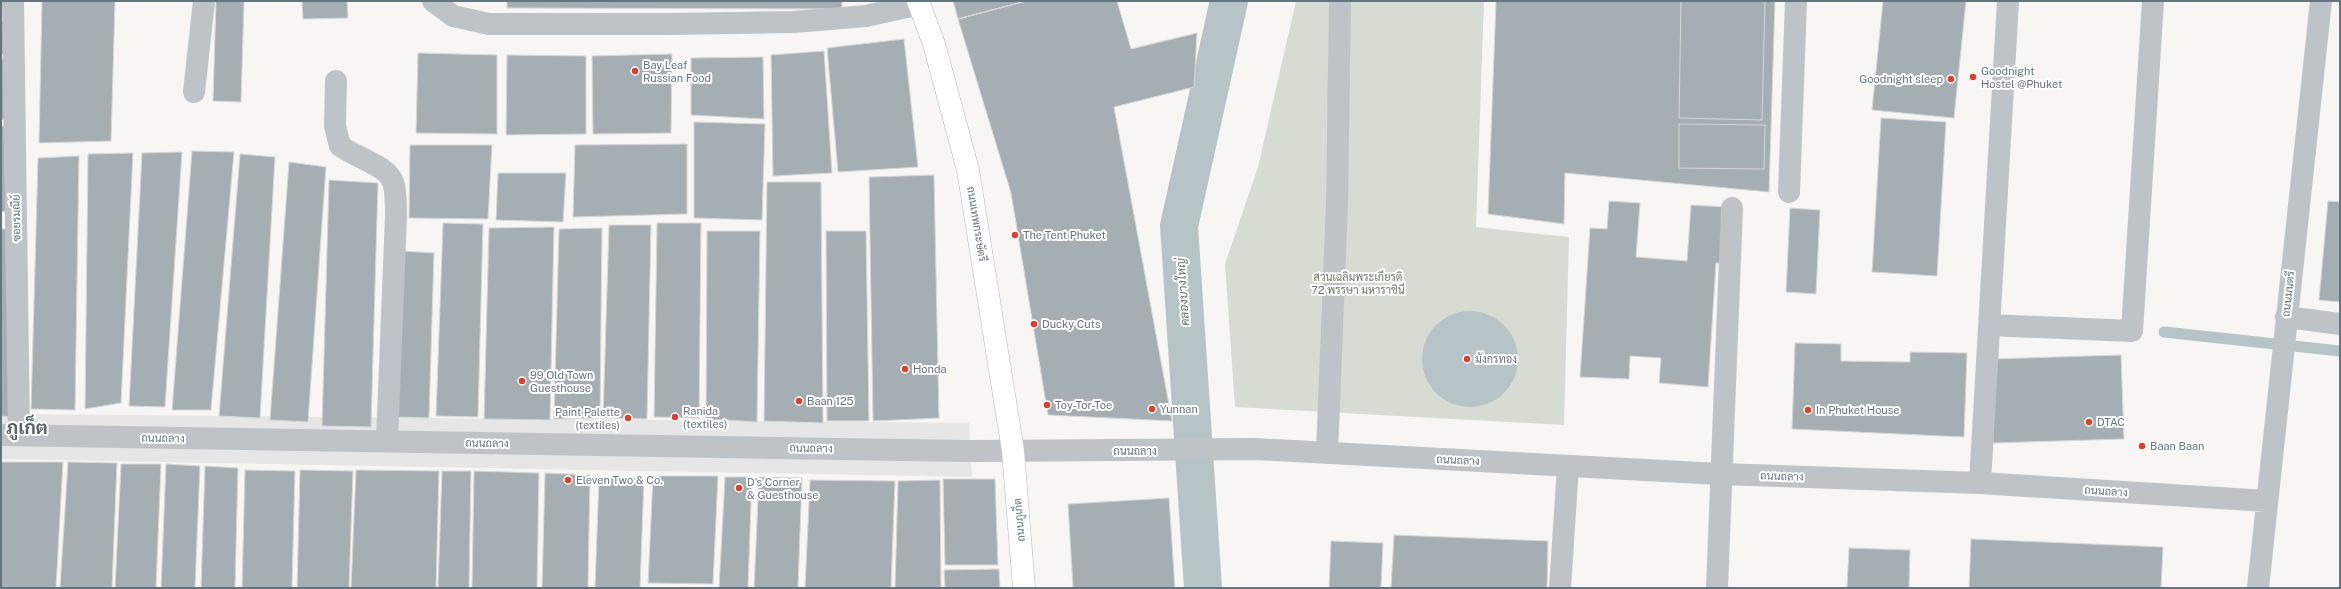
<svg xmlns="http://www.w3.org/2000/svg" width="2341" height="589" font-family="'Public Sans',Sarabun,sans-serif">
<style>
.built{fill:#e5e6e5}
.green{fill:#d7dcd3}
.water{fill:#b7c4c7}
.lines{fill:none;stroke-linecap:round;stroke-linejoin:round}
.stream{stroke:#b7c4c7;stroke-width:11}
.canal{stroke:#b7c4c7;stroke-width:38}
.building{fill:#a5afb3;stroke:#d8d8d6}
.major-casing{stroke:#b1b7ba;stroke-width:23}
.minor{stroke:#bdc3c6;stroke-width:22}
.major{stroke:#fff;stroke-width:22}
.poi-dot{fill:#de402d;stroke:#fff;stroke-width:1.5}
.labels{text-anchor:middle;stroke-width:4;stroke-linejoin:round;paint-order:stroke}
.poi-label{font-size:11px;fill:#63757e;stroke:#fff;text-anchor:start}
.street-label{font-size:11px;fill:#63757e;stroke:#fff}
.park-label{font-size:11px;fill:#6c7b65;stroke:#fff}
.water-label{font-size:12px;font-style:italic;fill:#5e7579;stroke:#fff}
.town-label{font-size:19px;font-weight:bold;fill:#546369;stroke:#fff}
</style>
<rect width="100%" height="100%" fill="#f7f6f4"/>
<path class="built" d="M1 414 969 423 972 477 1 459Z"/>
<path class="green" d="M1296 1H1484L1476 227 1569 237 1564 425 1235 407 1225 264 1258 167Z"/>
<path class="water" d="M1422 359a48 48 0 1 1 96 0a48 48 0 1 1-96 0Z"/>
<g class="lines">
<path class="stream" d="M2164 332 2340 351"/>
<path class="canal" d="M1203 588 1179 226 1229 1"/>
</g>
<path class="building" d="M42 1H115L111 141 39 143Z
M216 1H244L241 102 213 101Z
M302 1H347L348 18 303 19Z
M507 1H842V9L507 8Z
M953 1H1026L958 19Z
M953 1H1026L958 19Z
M1026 1H1117L1131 49 1197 33 1194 87 1114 107 1172 421 1048 415 1011 193 958 19Z
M1496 1H1775L1769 192 1565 173 1564 224 1488 214Z
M1681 1H1765L1762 120 1679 118Z
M1883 1H1966L1954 118 1872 110Z
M1 21H4V54H1Z
M904 39 918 167 838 172 827 48Z
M824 51 832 173 773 176 771 55Z
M418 53 497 55V134L416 133Z
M672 54 671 133 593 134 592 56Z
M507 55 586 56V134L506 135Z
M763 57 764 119 691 115V58Z
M1 59H6L5 120H1Z
M1881 118 1946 122 1937 276 1872 272Z
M694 122 765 124 762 220 694 218Z
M1679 124 1765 125 1764 169 1679 168Z
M1 126H4L6 212 1 211Z
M687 144V214L573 217 575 145Z
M410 145H492L488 219 409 218Z
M192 151 234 152 211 410H172Z
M182 152 165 407 129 406 142 153Z
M133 153 121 403 85 409 88 154Z
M240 154 275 157 260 418 219 416Z
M79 156 75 410 31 409 38 158Z
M289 162 326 167 308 422 270 420Z
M498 173H566L563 222 496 220Z
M934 175 939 418 873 421 869 177Z
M329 180 378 183 371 427 322 426Z
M767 182H821L823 423 764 421Z
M1609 201 1640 203 1636 257 1687 261 1691 205 1727 207 1723 263H1716L1708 387 1659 383 1661 358 1630 356 1629 379 1580 377 1590 228 1607 229Z
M2328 201 2340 202V302L2319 300Z
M1790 208 1820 210 1816 294 1786 292Z
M443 223 483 224 478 417 436 416Z
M657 223H701L699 418 654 417Z
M609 225H651L647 419 603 418Z
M554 227 550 420 484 419 489 228Z
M602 228 600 418 554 419 559 229Z
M1 229H8L10 417 1 416Z
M707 231H760L757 422 706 419Z
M826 231H866L869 421H827Z
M402 251 434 253 429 418 396 417Z
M1795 343 1841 344V361L1910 362V352L1967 353 1964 437 1792 429Z
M2121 355 2124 439 1993 443 1990 359Z
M1 462H63L56 588H1Z
M68 462 117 463 112 588H60Z
M121 464H161L156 588H115Z
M166 464 200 466 195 588H161Z
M205 466 238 468 235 588H201Z
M245 470 295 471 292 588H242Z
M300 470 353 471 349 588H297Z
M356 470 439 471 436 588H351Z
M442 471H471L469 588H438Z
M474 471 539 473 537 588H472Z
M545 473 590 475 588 588H542Z
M653 476H718L713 584 648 583Z
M725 477H752L748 588H719Z
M759 477 802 478 798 588H754Z
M599 478H644L640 588H595Z
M943 479H995L998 565H945Z
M810 480 895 481 891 588H805Z
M940 480 941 588H895L898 481Z
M1169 498 1175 588H1073L1068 504Z
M1394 535 1548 541 1547 588H1391Z
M1971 539 2163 547 2161 588H1969Z
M1331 541 1383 543 1381 588H1329Z
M1849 548 1910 550 1909 588H1847Z
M999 569 1000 588H945L944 570Z"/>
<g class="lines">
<defs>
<path id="major" d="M918 1 934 44 968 170 1013 451 1024 588"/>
</defs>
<use href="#major" class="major-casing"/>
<path class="minor" d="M13 1 19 435
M433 1 453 16 489 24H668L794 22 866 16 920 4
M336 81 335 126 340 146C355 157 390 166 394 185 396 195 396 206 396 216L387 441
M194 92 204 1
M1789 192 1796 1
M2286 317 2340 324
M1989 325 2132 331 2153 1
M1 435 965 451 1254 449 1720 474 1980 483 2267 501
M1327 453 1337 204 1340 1
M1980 483 2008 1
M1560 588 1568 466
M1717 588 1732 208
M2258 588 2321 1"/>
<use href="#major" class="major"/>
</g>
<g class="poi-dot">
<circle cx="635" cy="71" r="4"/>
<circle cx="1973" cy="77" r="4"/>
<circle cx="1951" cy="79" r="4"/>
<circle cx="1015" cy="235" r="4"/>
<circle cx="1034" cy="324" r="4"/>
<circle cx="1467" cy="359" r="4"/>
<circle cx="905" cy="369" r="4"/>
<circle cx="522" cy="381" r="4"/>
<circle cx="799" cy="401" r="4"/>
<circle cx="1047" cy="405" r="4"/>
<circle cx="1152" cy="409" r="4"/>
<circle cx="1808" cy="410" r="4"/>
<circle cx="675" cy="417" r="4"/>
<circle cx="628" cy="418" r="4"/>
<circle cx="2089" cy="422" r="4"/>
<circle cx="2142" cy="446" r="4"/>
<circle cx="568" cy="480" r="4"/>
<circle cx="739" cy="488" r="4"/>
</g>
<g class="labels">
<g class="poi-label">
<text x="643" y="69">Bay Leaf<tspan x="643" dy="13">Russian Food</tspan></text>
<text x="1981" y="75">Goodnight<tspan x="1981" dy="13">Hostel @Phuket</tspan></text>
<text x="1943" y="83" text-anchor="end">Goodnight sleep</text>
<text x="1023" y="239">The Tent Phuket</text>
<text x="1042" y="328">Ducky Cuts</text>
<text x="1475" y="363">มังกรทอง</text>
<text x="913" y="373">Honda</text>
<text x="530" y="379">99 Old Town<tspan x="530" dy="13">Guesthouse</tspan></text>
<text x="807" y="405">Baan 125</text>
<text x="1055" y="409">Toy-Tor-Toe</text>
<text x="1160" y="413">Yunnan</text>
<text x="1816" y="414">In Phuket House</text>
<text x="683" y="415">Ranida<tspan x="683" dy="13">(textiles)</tspan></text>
<text x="620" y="416" text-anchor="end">Paint Palette<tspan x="620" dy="13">(textiles)</tspan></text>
<text x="2097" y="426">DTAC</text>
<text x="2150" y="450">Baan Baan</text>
<text x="576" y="484">Eleven Two &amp; Co.</text>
<text x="747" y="486">D's Corner<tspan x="747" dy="13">&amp; Guesthouse</tspan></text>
</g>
<g class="street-label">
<text transform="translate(16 218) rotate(-91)" y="4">ซอยรมณีย์</text>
<text transform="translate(977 224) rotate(81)" y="4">ถนนเทพกระษัตรี</text>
<text transform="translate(2288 294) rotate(-84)" y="4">ถนนมนตรี</text>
<text transform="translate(163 438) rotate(1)" y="4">ถนนถลาง</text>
<text transform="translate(487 443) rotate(1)" y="4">ถนนถลาง</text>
<text transform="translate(811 448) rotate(1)" y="4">ถนนถลาง</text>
<text x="1135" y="455">ถนนถลาง</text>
<text transform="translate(1458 460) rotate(3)" y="4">ถนนถลาง</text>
<text transform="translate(1782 476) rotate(2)" y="4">ถนนถลาง</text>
<text transform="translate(2106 491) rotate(4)" y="4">ถนนถลาง</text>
<text transform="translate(1019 520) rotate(-95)" y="4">ถนนภูเก็ต</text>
</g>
<g class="park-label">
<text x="1358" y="281">สวนเฉลิมพระเกียรติ<tspan x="1358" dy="13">72 พรรษา มหาราชินี</tspan></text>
</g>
<g class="water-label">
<text transform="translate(1183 292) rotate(-94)" y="4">คลองบางใหญ่</text>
</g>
<g class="town-label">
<text x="27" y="434">ภูเก็ต</text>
</g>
</g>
<rect width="2341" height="589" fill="none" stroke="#63757e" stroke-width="4"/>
</svg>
